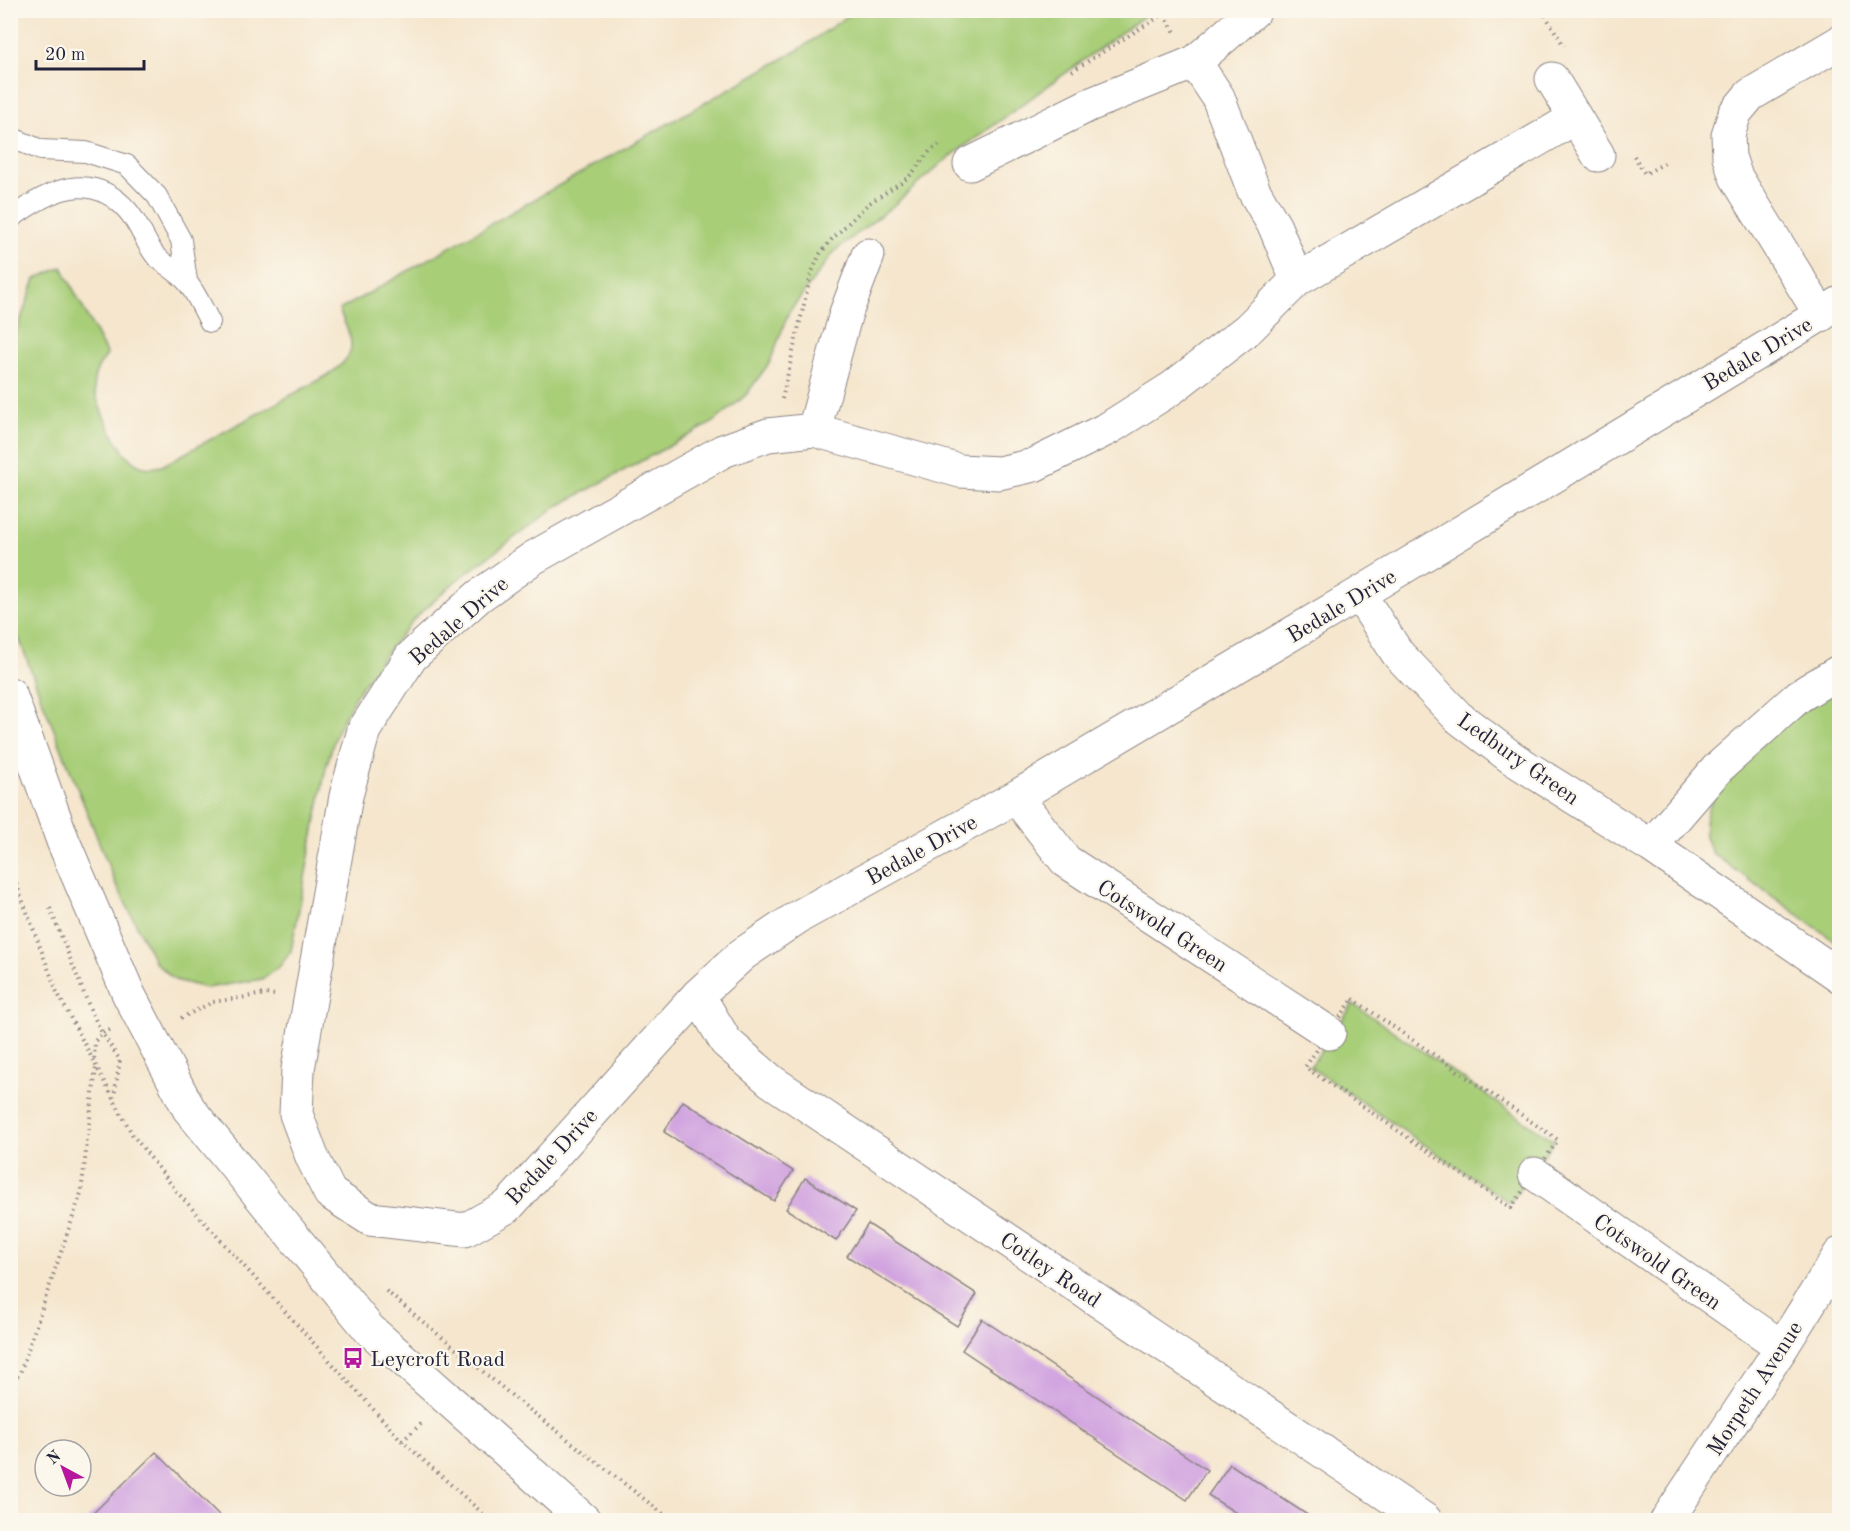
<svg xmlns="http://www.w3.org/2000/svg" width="1850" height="1531" font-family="'Old Standard TT',serif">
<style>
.green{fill:#a8ce78;stroke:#65785a;stroke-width:1.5}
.building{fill:#d1a4e0}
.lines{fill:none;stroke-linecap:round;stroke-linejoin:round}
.service-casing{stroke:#8c8484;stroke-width:22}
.minor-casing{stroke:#8c8484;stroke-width:35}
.tertiary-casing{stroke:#8c8484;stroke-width:35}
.path{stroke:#8c8484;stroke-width:4;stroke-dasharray:1.5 4.5;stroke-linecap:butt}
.service{stroke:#fff;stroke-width:20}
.minor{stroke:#fff;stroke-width:33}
.tertiary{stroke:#fff;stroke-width:33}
.labels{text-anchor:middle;stroke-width:4.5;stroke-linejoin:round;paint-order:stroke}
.street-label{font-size:22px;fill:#22223b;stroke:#fbf7ec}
.poi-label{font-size:22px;fill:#22223b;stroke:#fbf7ec;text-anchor:start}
</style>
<rect width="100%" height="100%" fill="#fbf7ec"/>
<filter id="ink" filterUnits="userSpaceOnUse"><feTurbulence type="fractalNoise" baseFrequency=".0167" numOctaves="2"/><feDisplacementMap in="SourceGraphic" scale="12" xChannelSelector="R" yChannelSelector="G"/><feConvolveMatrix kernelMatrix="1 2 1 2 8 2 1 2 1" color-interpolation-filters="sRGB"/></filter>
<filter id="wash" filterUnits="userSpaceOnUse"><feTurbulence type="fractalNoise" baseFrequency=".008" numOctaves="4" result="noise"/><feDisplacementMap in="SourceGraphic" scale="24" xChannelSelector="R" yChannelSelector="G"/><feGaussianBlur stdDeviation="1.35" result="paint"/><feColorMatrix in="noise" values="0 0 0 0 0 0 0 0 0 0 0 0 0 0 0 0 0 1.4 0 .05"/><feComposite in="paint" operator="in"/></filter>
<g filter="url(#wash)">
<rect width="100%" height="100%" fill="#f5e6cd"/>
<path class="green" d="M855 11H1151L943 162 894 205 835 251 789 312 770 362 746 395 714 422 556 507 457 580 414 619 382 658 356 695 337 731 326 767 291 951 280 966 262 979 206 988 175 980 155 962 115 882 40 695 10 614 11 347 35 279 62 267 107 355C101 363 95 370 94 380 92 399 119 452 135 463 144 469 151 468 162 466L328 375C360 352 354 344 339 310L798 50Z
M1839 685V944L1712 853C1710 848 1706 841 1705 836 1697 778 1799 715 1839 685Z
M1353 1004 1554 1141 1510 1203 1310 1067Z"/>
<g id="blocks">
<path class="building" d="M683 1101 793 1171 774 1201 664 1132Z
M805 1178 856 1211 836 1241 786 1209Z
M868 1224 977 1294 957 1326 847 1256Z
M982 1319 1207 1470 1187 1500 962 1350Z
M156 1452 224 1520H86Z
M1230 1464 1315 1520H1247L1208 1495Z"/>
</g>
</g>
<g filter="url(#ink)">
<use href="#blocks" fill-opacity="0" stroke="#8c8484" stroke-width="1.5"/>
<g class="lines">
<defs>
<path id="service" d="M10 137 41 150 86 152 127 165 157 196 181 240 187 281
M10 219C48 190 91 169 128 211 139 224 145 242 155 255 164 265 178 271 187 282 196 293 203 309 210 322"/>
<path id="minor" d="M1195 62 1218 97 1254 191 1275 227 1297 280
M1552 79 1598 155
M1575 118 1297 280 1248 329 1172 388 1109 428 1034 465 999 473 960 471 814 430 768 435 723 451 533 558 479 596 411 657 364 730 346 796 298 1069 296 1114 312 1157 330 1193 370 1219 465 1230 508 1206 698 995 743 954 798 917 1016 797 1359 594 1840 303
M970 164 1089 105 1195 62 1255 10
M1821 315 1736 177 1729 157 1728 135 1735 113 1750 95 1840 42
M814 430 846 313 868 255
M1359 594 1398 654 1458 717 1512 758 1651 846 1840 976
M1016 797 1066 861 1329 1033
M1651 846 1718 768 1799 696 1840 671
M698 995 726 1042 771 1081 1425 1520
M1535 1174 1782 1347
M1667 1520 1782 1347 1840 1254"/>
<path id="tertiary" d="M10 694 63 841 129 995 189 1109 369 1329 584 1520"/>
</defs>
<use href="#service" class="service-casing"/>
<use href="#minor" class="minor-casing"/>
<use href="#tertiary" class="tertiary-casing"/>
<path class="path" d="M1542 10 1564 46
M1164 15 1175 32
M1072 71 1170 10
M10 102 20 108
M1634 156 1645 174 1668 161
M782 399 811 274 820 254 832 239 868 204 909 177 930 151 939 145
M10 867 57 992 132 1134 178 1193 402 1441 490 1520
M50 908 91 1011 102 1033 95 1041 94 1061
M1353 999 1558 1140 1511 1208 1305 1067Z
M181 1018 213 1002 265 994 277 995
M110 1030 102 1033 120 1060 114 1097
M386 1291 516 1399 671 1520
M10 1386 20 1373 81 1193 96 1068
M402 1441 422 1423"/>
<use href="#service" class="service"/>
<use href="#minor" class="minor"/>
<use href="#tertiary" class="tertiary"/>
</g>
</g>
<defs>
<symbol id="bus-bare" viewBox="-9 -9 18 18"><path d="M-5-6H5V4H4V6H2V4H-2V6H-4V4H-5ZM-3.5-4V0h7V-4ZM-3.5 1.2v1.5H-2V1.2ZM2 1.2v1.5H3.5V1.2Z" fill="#b5179e" stroke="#fbf7ec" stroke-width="2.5" paint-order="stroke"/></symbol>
</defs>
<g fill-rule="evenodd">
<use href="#bus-bare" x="338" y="1343" width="30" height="30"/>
</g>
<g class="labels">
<g class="street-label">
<text transform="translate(1757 353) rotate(-31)" y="8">Bedale Drive</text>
<text transform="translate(1341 605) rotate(-31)" y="8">Bedale Drive</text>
<text transform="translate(458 620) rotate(-41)" y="8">Bedale Drive</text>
<text transform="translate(1519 758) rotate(35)" y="8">Ledbury Green</text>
<text transform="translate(921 849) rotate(-29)" y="8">Bedale Drive</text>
<text transform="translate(1163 925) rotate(33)" y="8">Cotswold Green</text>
<text transform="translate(551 1156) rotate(-47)" y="8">Bedale Drive</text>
<text transform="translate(1658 1261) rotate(35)" y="8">Cotswold Green</text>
<text transform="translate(1051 1269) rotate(34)" y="8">Cotley Road</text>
<text transform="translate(1754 1388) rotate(-57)" y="8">Morpeth Avenue</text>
</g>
<g class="poi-label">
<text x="370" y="1366">Leycroft Road</text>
</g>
</g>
<rect width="1850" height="1531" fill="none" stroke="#fbf7ec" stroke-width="36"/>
<g transform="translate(63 1468) rotate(319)"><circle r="28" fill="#fbf7ec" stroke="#a4a2a5" stroke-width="1.5"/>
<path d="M0-4.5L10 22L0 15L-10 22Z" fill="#b5179e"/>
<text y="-9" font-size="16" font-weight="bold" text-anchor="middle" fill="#22223b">N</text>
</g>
<path d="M36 60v9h108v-9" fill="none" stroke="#22223b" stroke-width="3"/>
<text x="45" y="60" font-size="18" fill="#22223b" stroke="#fbf7ec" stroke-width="4.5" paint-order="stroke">20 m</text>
</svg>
